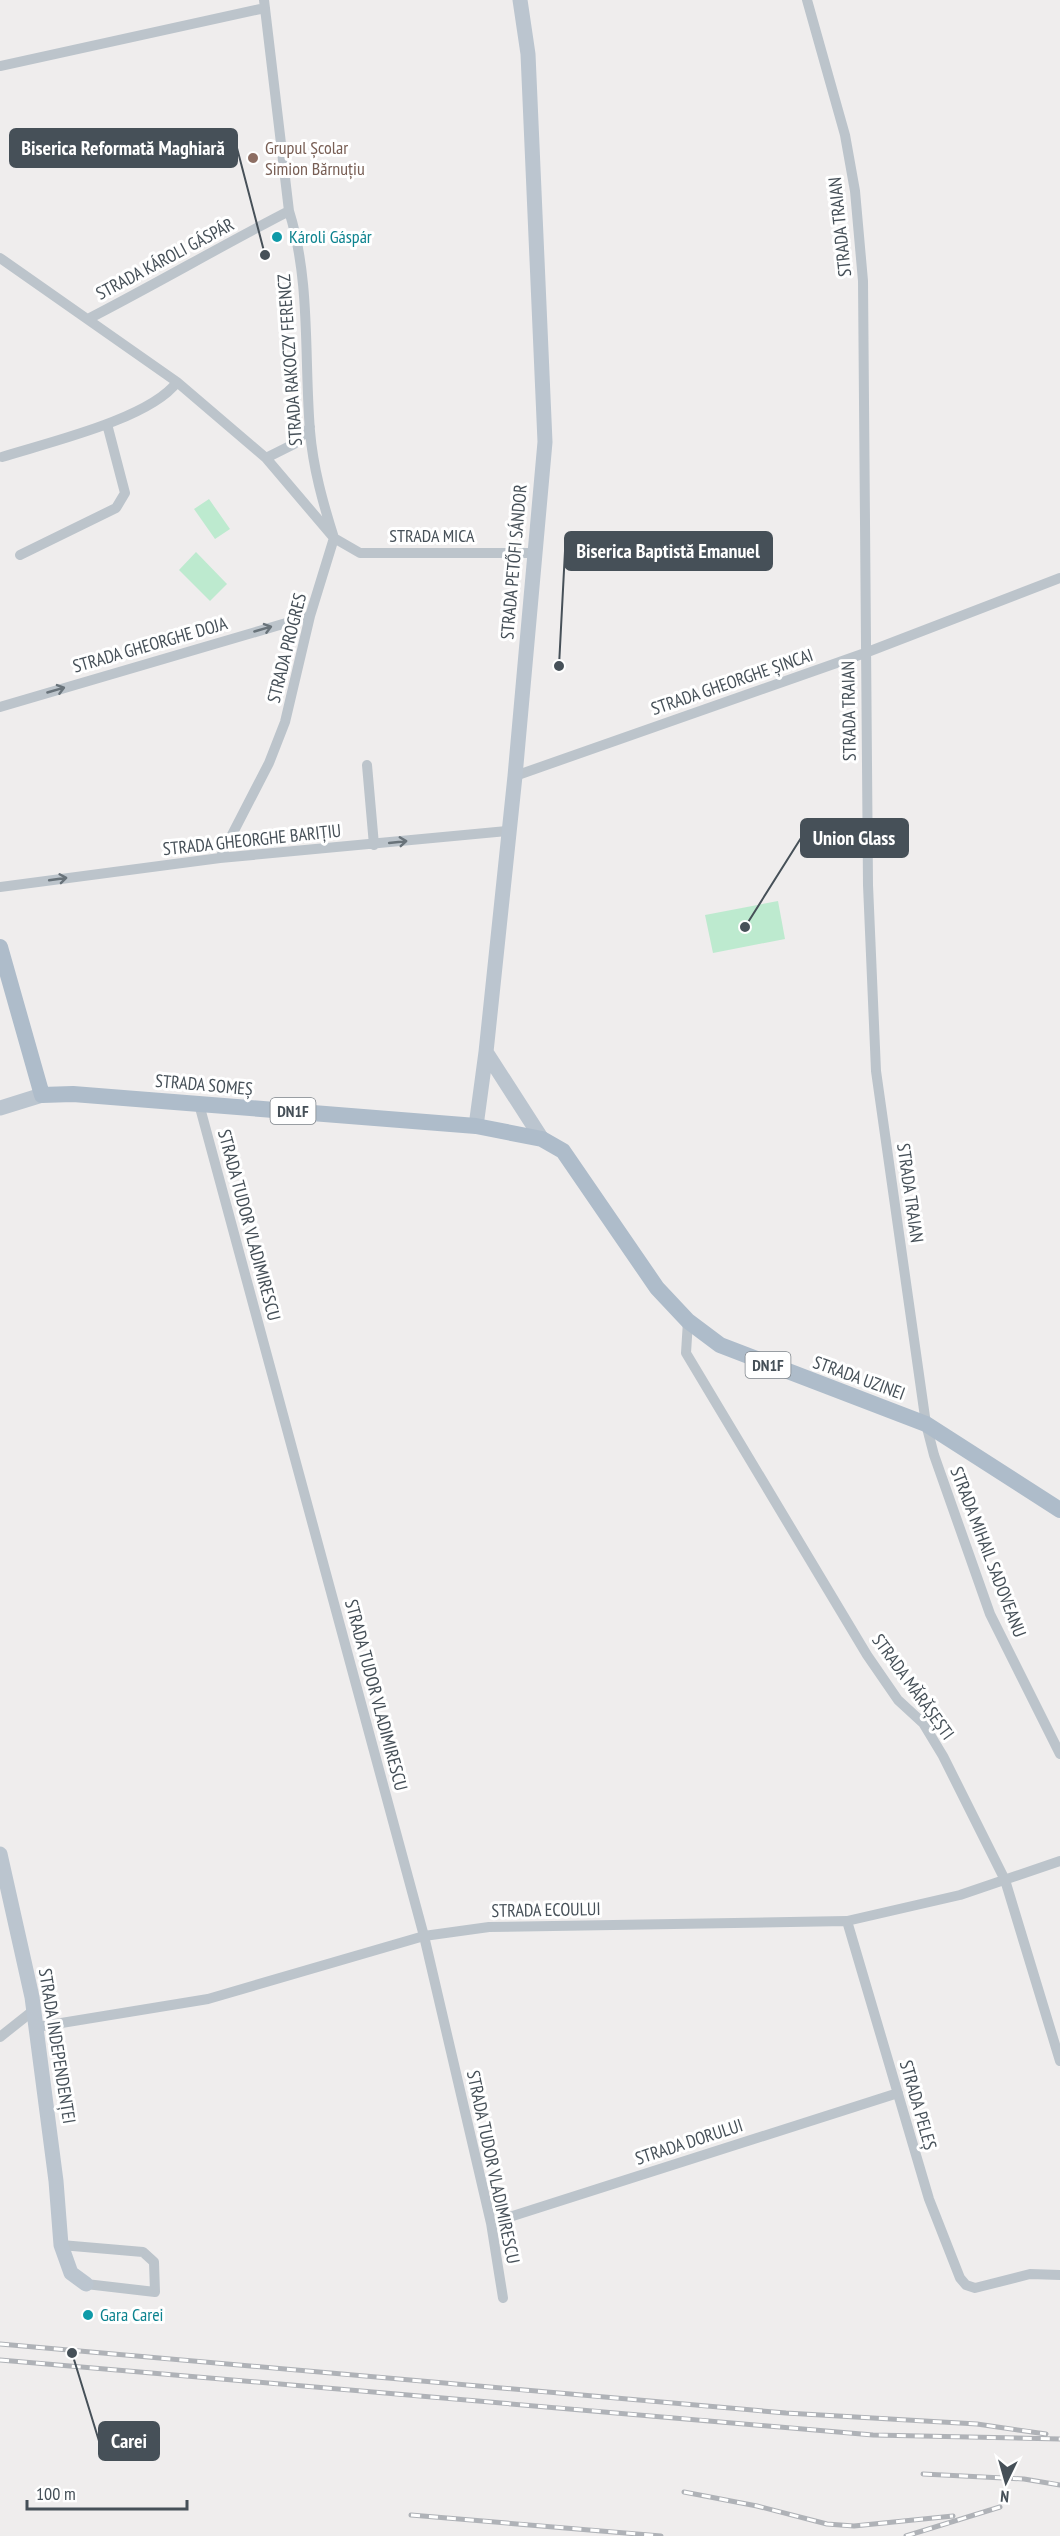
<svg xmlns="http://www.w3.org/2000/svg" width="1060" height="2536" font-family="'PT Sans Narrow',sans-serif">
<style>
.green{fill:#bdeacf}
.lines{fill:none;stroke-linecap:round;stroke-linejoin:round}
.street{stroke:#bcc4cb;stroke-width:10}
.secondary{stroke:#bbc5cf;stroke-width:15}
.primary{stroke:#aebcca;stroke-width:16}
.rail-casing{stroke:#afb2b7;stroke-width:5}
.rail{stroke:#fff;stroke-width:3;stroke-dasharray:9;stroke-linecap:butt}
.oneway{stroke:#69737a}
.education-dot{fill:#8d6e63;stroke:#fff;stroke-width:2}
.culture-dot{fill:#0f9aa8;stroke:#fff;stroke-width:2}
.labels{text-anchor:middle;stroke-width:6;stroke-linejoin:round;paint-order:stroke}
.shield{fill:#fff;stroke:#7e848a;stroke-width:1.5}
.shield-label{font-size:16px;font-weight:bold;fill:#465058}
.education-label{font-size:18px;fill:#785e54;stroke:#fff;text-anchor:start}
.street-label{font-size:18px;fill:#465058;stroke:#fff}
.culture-label{font-size:18px;fill:#0d838f;stroke:#fff;text-anchor:start}
.leader{fill:none;stroke:#465058;stroke-width:2}
.callout-dot{fill:#465058;stroke:#fff;stroke-width:2}
.callout{fill:#465058;stroke:#465058;stroke-width:2}
.callout-label{font-size:20px;text-anchor:middle;font-weight:bold;fill:#fff}
</style>
<rect width="100%" height="100%" fill="#efeded"/>
<path class="green" d="M209 499 230 529 215 539 194 509Z
M196 552 227 584 210 601 179 570Z
M778 901 785 939 713 953 705 915Z"/>
<g class="lines">
<path class="street" d="M264 0 289 211C311 281 304 358 310 431 313 468 323 503 334 538L360 553H535
M807 0 845 135 855 191 863 281 868 885 876 1071 926 1424 934 1455 990 1614 1060 1754
M0 66 265 8
M0 258 177 382 266 458 334 538 310 616 285 722 269 763 220 858
M88 319C156 284 221 246 289 211
M2 457C46 443 150 419 177 382
M266 458 294 444 310 427
M20 555 116 508 125 493 107 424
M0 707 310 616
M367 765 374 845
M515 776 865 653 1060 578
M0 887 220 858 507 831
M199 1104 424 1936 491 2223 503 2298
M688 1321 686 1353 867 1655 898 1700 923 1723 943 1756 1005 1880 1060 2061
M847 1921 929 2199 960 2278 966 2285 975 2288 1030 2274 1060 2275
M37 2027 208 1999 424 1936 489 1927 847 1921 960 1895 1060 1861
M0 2037 34 2010
M491 2223 898 2093
M61 2245 143 2252 154 2262 155 2292 86 2284"/>
<path class="secondary" d="M486 1052 542 1139
M0 1108 42 1095
M476 1126 486 1052 515 776 545 442 528 54 520 0
M0 1854 32 1997 56 2181 61 2245 71 2273 86 2284"/>
<path class="primary" d="M0 947 42 1095 73 1094 476 1126 542 1139 563 1151 657 1288 688 1321 720 1345 926 1424 1060 1510"/>
<defs>
<path id="rail" d="M0 2344 786 2413 977 2424 1046 2434
M0 2360 873 2435 1060 2439
M923 2474 1024 2479 1060 2485
M684 2492 757 2506 827 2524 854 2526 953 2516
M411 2515 661 2536
M906 2536 1000 2507"/>
</defs>
<use href="#rail" class="rail-casing"/>
<use href="#rail" class="rail"/>
</g>
<defs><path id="oneway-shaft" d="M-6 0H5M1.5-3L5.5 0L1.5 3" fill="none" stroke-width="1.6" stroke-linecap="round" stroke-linejoin="round" transform="scale(1.5)"/></defs>
<g class="oneway">
<use href="#oneway-shaft" transform="translate(263 629) rotate(-16)"/>
<use href="#oneway-shaft" transform="translate(56 690) rotate(-16)"/>
<use href="#oneway-shaft" transform="translate(398 842) rotate(-6)"/>
<use href="#oneway-shaft" transform="translate(58 879) rotate(-8)"/>
</g>
<circle class="education-dot" cx="253" cy="158" r="6"/>
<g class="culture-dot">
<circle cx="277" cy="237" r="6"/>
<circle cx="88" cy="2315" r="6"/>
</g>
<g class="labels">
<g class="shield">
<rect x="270.5" y="1098" width="45" height="26" rx="4.5"/>
<rect x="745.5" y="1352" width="45" height="26" rx="4.5"/>
</g>
<g class="shield-label">
<text x="293" y="1117">DN1F</text>
<text x="768" y="1371">DN1F</text>
</g>
<g class="education-label">
<text x="265" y="154">Grupul Școlar<tspan x="265" dy="21">Simion Bărnuțiu</tspan></text>
</g>
<g class="street-label">
<text transform="translate(840 227) rotate(-96)" y="6">STRADA TRAIAN</text>
<text transform="translate(165 259) rotate(-28)" y="6">STRADA KÁROLI GÁSPÁR</text>
<text transform="translate(290 360) rotate(-94)" y="6">STRADA RAKOCZY FERENCZ</text>
<text x="432" y="542">STRADA MICA</text>
<text transform="translate(514 562) rotate(-85)" y="6">STRADA PETŐFI SÁNDOR</text>
<text transform="translate(150 645) rotate(-16)" y="6">STRADA GHEORGHE DOJA</text>
<text transform="translate(287 648) rotate(-76)" y="6">STRADA PROGRES</text>
<text transform="translate(732 682) rotate(-19)" y="6">STRADA GHEORGHE ȘINCAI</text>
<text transform="translate(849 711) rotate(-91)" y="6">STRADA TRAIAN</text>
<text transform="translate(252 840) rotate(-6)" y="6">STRADA GHEORGHE BARIȚIU</text>
<text transform="translate(204 1085) rotate(5)" y="6">STRADA SOMEȘ</text>
<text transform="translate(910 1193) rotate(82)" y="6">STRADA TRAIAN</text>
<text transform="translate(249 1225) rotate(75)" y="6">STRADA TUDOR VLADIMIRESCU</text>
<text transform="translate(859 1378) rotate(20)" y="6">STRADA UZINEI</text>
<text transform="translate(988 1552) rotate(69)" y="6">STRADA MIHAIL SADOVEANU</text>
<text transform="translate(913 1687) rotate(54)" y="6">STRADA MĂRĂȘEȘTI</text>
<text transform="translate(376 1695) rotate(75)" y="6">STRADA TUDOR VLADIMIRESCU</text>
<text transform="translate(546 1910) rotate(-1)" y="6">STRADA ECOULUI</text>
<text transform="translate(57 2046) rotate(81)" y="6">STRADA INDEPENDENȚEI</text>
<text transform="translate(918 2105) rotate(74)" y="6">STRADA PELEȘ</text>
<text transform="translate(689 2142) rotate(-18)" y="6">STRADA DORULUI</text>
<text transform="translate(493 2167) rotate(78)" y="6">STRADA TUDOR VLADIMIRESCU</text>
</g>
<g class="culture-label">
<text x="289" y="243">Károli Gáspár</text>
<text x="100" y="2321">Gara Carei</text>
</g>
</g>
<path class="leader" d="M265 255L237 148M559 666L565 551M745 927L801 838M72 2353L99 2441"/>
<g class="callout-dot">
<circle cx="265" cy="255" r="6"/>
<circle cx="559" cy="666" r="6"/>
<circle cx="745" cy="927" r="6"/>
<circle cx="72" cy="2353" r="6"/>
</g>
<g class="callout">
<rect x="10" y="129" width="227" height="38" rx="6"/>
<rect x="565" y="532" width="207" height="38" rx="6"/>
<rect x="801" y="819" width="107" height="38" rx="6"/>
<rect x="99" y="2422" width="60" height="38" rx="6"/>
</g>
<g class="callout-label">
<text x="123" y="155">Biserica Reformată Maghiară</text>
<text x="668" y="558">Biserica Baptistă Emanuel</text>
<text x="854" y="845">Union Glass</text>
<text x="129" y="2448">Carei</text>
</g>
<g transform="translate(1006 2482) rotate(185)" stroke="#ffffff" stroke-width="4.5" paint-order="stroke">
<path d="M0-4.5L10 22L0 15L-10 22Z" fill="#465058"/>
<text y="-9" font-size="16" font-weight="bold" text-anchor="middle" fill="#465058">N</text>
</g>
<path d="M27 2500v9h160v-9" fill="none" stroke="#465058" stroke-width="3"/>
<text x="36" y="2500" font-size="18" fill="#465058" stroke="#ffffff" stroke-width="4.5" paint-order="stroke">100 m</text>
</svg>
